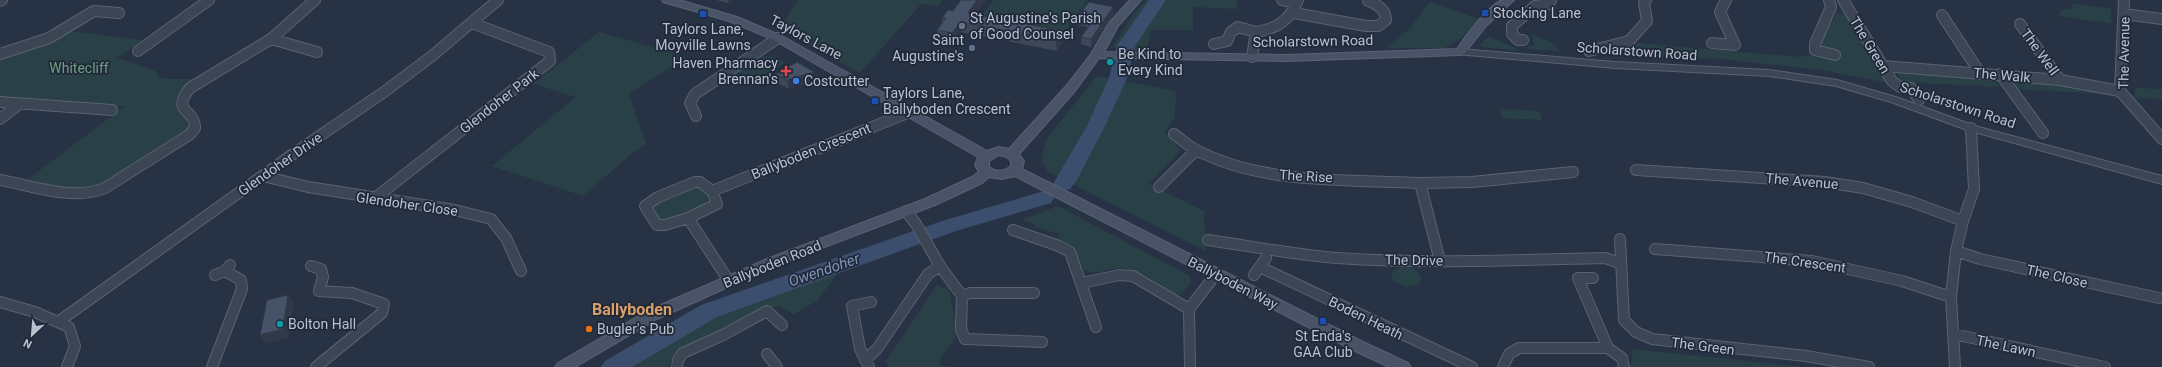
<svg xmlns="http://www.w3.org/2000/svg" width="2162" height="367" font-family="Roboto,sans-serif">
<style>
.green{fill:#294146}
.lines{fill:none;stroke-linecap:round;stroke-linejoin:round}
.river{fill:#3c4e6e;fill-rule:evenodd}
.minor-casing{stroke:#5a6272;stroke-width:12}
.tertiary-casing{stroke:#5a6272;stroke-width:2}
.secondary-casing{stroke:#5a6272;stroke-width:2}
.minor{stroke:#3b4554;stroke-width:10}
.tertiary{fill:#3b4554;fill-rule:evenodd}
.secondary{fill:#495367;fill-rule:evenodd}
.wall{fill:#3c4759}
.shaded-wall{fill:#313948}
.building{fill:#465267;stroke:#313948}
.transit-dot{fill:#1a4fb4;stroke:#20293a;stroke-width:1.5}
.worship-dot{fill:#6b7280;stroke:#20293a;stroke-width:1.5}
.service-dot{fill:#5c6f8a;stroke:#20293a;stroke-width:1.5}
.culture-dot{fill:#0f9aa8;stroke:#20293a;stroke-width:1.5}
.health-dot{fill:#e0444e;stroke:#20293a;stroke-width:1.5}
.shop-dot{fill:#3f7fe0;stroke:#20293a;stroke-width:1.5}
.food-dot{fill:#e8710a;stroke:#20293a;stroke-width:1.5}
.labels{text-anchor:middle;stroke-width:3.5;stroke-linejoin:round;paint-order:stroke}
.poi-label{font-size:14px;fill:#b9c0ce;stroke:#20293a;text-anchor:start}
.street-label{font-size:14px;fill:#b9c0ce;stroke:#20293a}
.park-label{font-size:14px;fill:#6f9f7d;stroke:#20293a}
.water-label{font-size:15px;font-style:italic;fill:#7f94b5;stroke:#20293a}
.quarter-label{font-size:16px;font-weight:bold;fill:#da9e67;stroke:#20293a}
</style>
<rect width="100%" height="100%" fill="#273245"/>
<path class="green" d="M798 0H942L937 7 921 4 860 73 779 29Z
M994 0H1088L1062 36 978 20Z
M1146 0H1237V9L1193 7V30H1151L1147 51 1121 50 1113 47 1133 14Z
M1430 2 1479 19 1461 38 1445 48H1386L1410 28Z
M2073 3 2111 9V21L2114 24 2058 16 2062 10 2072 9Z
M1837 12 1846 13 1888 83 1821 70 1721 59 1625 56 1636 43 1802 57 1807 55 1836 57 1819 46Z
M68 31 143 40 117 58C130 61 140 67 154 70L159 77 167 79H199C179 92 167 96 184 118 187 122 189 124 189 129L95 189 62 188 27 180 125 106 0 98V57Z
M599 32 687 57 629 94 646 144 635 151 583 196 492 166 576 97 533 84Z
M1532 34 1551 42 1561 51 1528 49 1527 46H1534Z
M1489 36 1521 51 1484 47 1479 45Z
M763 56 774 57 786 63 752 81 737 71Z
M1896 71 1992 76 1999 87 1902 82Z
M1097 76 1176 91 1175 117 1165 132 1181 150 1149 184 1204 211 1206 251 1048 172 1041 160 1047 138Z
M2005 78 2061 83 2110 94 2013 89Z
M2135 88 2162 89V99L2135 98Z
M1500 109 1539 111 1542 120 1502 118Z
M693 186 700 187 706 193 708 203 699 210 661 222 654 215 652 206 660 200Z
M1058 206 1190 276 1191 283 1180 295 1174 294C1158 284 1141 268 1121 268 1107 268 1099 276 1084 270L1072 245 1057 239 1060 234 1035 227V224L1021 220Z
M1403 266C1411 267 1418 269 1421 277L1420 284 1407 287 1394 281 1391 274 1392 271Z
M838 273 817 301 794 314 778 306 682 350 673 356 669 367H610L689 322Z
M937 285 944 288 948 286 958 334 941 357 940 366 959 367H890L886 361Z
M1633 349 1804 367H1806H1631Z"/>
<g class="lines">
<path class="river" d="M1149 0H1166L1135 46 1127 78 1105 126 1077 180 1070 189 1063 191 1056 189 1053 184 1087 126 1109 78 1117 46Z
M1044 191 1051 193 1054 198 1051 203 956 231 717 317 632 367H601L605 361 701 305 942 221Z"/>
<defs>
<path id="minor" d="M1282 0 1297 3
M1829 0 1831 7 1815 44V50L1835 55
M1843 0 1892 81 1900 87 1911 88 1919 100
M2124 0 2120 91 2162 139
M0 1 2 0
M1294 13 1366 26H1378L1386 20C1386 10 1376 3 1368 1
M2124 14 2162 19
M1942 15 1980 73
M2020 24 2060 80
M271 39 317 52
M1523 40H1518L1512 34V26L1535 6 1549 4 1551 0
M1712 43 1735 45 1720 12 1726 0
M1214 44 1227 41 1231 32 1238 27 1256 32
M138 51 209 0
M1589 51 1629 41 1647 21 1644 3 1646 0
M0 54 49 38 94 11 119 13
M1252 57 1256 32C1278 28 1289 21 1298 0
M1883 66 2060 80 2120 91
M2000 74 2043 133
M0 102 112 110
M696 116 690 103 695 94 778 38
M0 119 18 105
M1174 134C1181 139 1188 146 1196 150 1264 185 1346 179 1420 183L1440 261
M1636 170 1825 182 1863 188 1912 202 1963 221
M263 176 308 187 455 210 491 219 506 238 521 271
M0 180C33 186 73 201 105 188L189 135 195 128C195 108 170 113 190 88L271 39 315 0
M1420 183 1472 182 1573 172
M1159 187 1196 150
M375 198 550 61 549 52 472 23
M906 211 916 224 940 266 962 296 961 329 965 339 1042 342
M688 218 665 225H657L645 206 658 197 695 182H700L712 191
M1013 230 1059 246 1070 252 1096 327
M1620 239 1624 320 1636 332 1652 339 1806 356 1869 367
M1208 240C1251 246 1294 255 1337 258 1427 264 1516 260 1605 258L1620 263
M1655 249 1812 261 1902 281 1951 297
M1956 251 1980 259 2159 298
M311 266 321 269 323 277 319 291 352 293 384 304 382 313 316 367
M1260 267 1472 367
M215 275 225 271 230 265
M1254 275 1266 258
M1593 278H1578L1608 348 1622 358 1624 367
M729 281 688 218 717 204 712 191 910 112
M1082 283 1119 275 1133 276 1189 309
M962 296 970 293H1034
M0 302 35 312 69 327 75 346 67 367
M58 322 293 154 384 92 432 56 498 0
M1954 334 2105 367
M767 354 777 367
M865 360 877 349 928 274 940 266
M212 367 242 289 241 280 225 271
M677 367 678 360 683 353 723 335 767 311 782 325
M869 367 860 349 852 306 871 302
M1190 367 1189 309 1216 274
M1503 367 1509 354 1519 348H1608
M1955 367 1951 297 1956 251 1963 221 1974 189 1971 128"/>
<path id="tertiary" d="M1460 49 1615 62 1769 70 1837 80 1899 98 1975 126 2162 176V184L1967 130 1891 102 1836 86 1769 76 1615 68 1456 54 1455 52Z"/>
<path id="secondary" d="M662 0H679L737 17 782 36 987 151 999 147 1009 149 1067 85 1091 54 1109 23 1130 0H1141L1118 26 1104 52 1286 55 1457 49C1466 35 1487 7 1502 0 1505 0 1511 0 1514 0L1486 26 1464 54 1460 55 1286 61 1099 58 1075 91 1019 154 1024 161 1022 169 1363 342 1408 363 1411 367H1389L1353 350 1015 176 1002 179 989 177 982 183 935 205 777 265 657 319 575 367H555L558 363 647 311 767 259 925 199 972 177 979 172 975 165 978 157 774 40 729 21 663 2ZM999 155 1007 157 1011 161V166C1004 172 996 172 989 167V161Z"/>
</defs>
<use href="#minor" class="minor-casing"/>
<use href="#tertiary" class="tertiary-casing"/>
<use href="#secondary" class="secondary-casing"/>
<use href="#minor" class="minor"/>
<use href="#tertiary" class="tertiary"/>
<use href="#secondary" class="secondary"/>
</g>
<path class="wall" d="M716 0H732L728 3Z
M961 0H986L975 15 1062 42 1057 51 961 32 953 44 938 41 937 30 942 24V18L953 11Z
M1113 15 1091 47 1081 44V37L1088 27 1077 25V17Z
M776 74 816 80 789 89 778 83Z"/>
<path class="shaded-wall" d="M728 0H732L728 3Z
M977 0H986L968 24V13Z
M1113 7V15L1091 47V39Z
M961 22V32L953 44 952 33Z
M1062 31V42L1057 51 1056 40Z
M814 72 816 80 789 89 787 80Z
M288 295 294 304 288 338 266 344 260 335Z"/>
<path class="building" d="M961 0H977L968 13 1062 31 1056 40 961 22 952 33 937 30 946 18H942L948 10 953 11Z
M1089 2 1113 7 1091 39 1081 37 1093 21 1077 17Z
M797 62 814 72 787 80 776 74Z
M288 295 283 329 260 335 267 300Z"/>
<g class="transit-dot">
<rect x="1481" y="9" width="8" height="8" rx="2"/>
<rect x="699" y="10" width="8" height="8" rx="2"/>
<rect x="871" y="97" width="8" height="8" rx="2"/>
<rect x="1319" y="317" width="8" height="8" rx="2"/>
</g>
<circle class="worship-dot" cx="962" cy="26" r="4"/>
<circle class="service-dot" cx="972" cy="48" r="4"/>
<g class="culture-dot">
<circle cx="1110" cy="62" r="4"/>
<circle cx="280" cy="324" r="4"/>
</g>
<path class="health-dot" d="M784 65h4v4h4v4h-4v4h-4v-4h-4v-4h4z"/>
<circle class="shop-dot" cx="796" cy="81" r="4"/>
<circle class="food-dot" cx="589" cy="329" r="4"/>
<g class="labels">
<g class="poi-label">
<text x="1493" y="18">Stocking Lane</text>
<text x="970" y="23">St Augustine's Parish<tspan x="970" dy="16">of Good Counsel</tspan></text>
<text x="703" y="34" text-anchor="middle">Taylors Lane,<tspan x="703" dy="16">Moyville Lawns</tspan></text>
<text x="964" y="45" text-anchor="end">Saint<tspan x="964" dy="16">Augustine's</tspan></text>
<text x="1118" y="59">Be Kind to<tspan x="1118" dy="16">Every Kind</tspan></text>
<text x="778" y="68" text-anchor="end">Haven Pharmacy<tspan x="778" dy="16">Brennan's</tspan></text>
<text x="804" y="86">Costcutter</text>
<text x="883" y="98">Taylors Lane,<tspan x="883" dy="16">Ballyboden Crescent</tspan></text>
<text x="288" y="329">Bolton Hall</text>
<text x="597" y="334">Bugler's Pub</text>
<text x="1323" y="341" text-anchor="middle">St Enda's<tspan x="1323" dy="16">GAA Club</tspan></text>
</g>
<g class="street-label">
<text transform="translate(806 37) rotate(28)" y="5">Taylors Lane</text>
<text transform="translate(1313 41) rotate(-1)" y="5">Scholarstown Road</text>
<text transform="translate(1870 45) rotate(59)" y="5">The Green</text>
<text transform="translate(1637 51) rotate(4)" y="5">Scholarstown Road</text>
<text transform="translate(2040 52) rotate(54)" y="5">The Well</text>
<text transform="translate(2124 53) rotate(-89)" y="5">The Avenue</text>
<text transform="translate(2002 75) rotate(5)" y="5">The Walk</text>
<text transform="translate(499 101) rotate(-38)" y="5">Glendoher Park</text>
<text transform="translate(1958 105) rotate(18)" y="5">Scholarstown Road</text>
<text transform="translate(811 151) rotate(-22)" y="5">Ballyboden Crescent</text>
<text transform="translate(280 164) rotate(-35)" y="5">Glendoher Drive</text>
<text transform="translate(1306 176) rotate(3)" y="5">The Rise</text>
<text transform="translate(1802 181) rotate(5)" y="5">The Avenue</text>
<text transform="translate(407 204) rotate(8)" y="5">Glendoher Close</text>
<text transform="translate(1414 260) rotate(1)" y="5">The Drive</text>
<text transform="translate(1805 262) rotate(8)" y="5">The Crescent</text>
<text transform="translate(772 264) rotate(-22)" y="5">Ballyboden Road</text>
<text transform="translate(2057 276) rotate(13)" y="5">The Close</text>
<text transform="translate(1233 283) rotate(27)" y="5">Ballyboden Way</text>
<text transform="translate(1366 318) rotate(26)" y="5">Boden Heath</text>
<text transform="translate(1703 346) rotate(7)" y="5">The Green</text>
<text transform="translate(2006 346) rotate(12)" y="5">The Lawn</text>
</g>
<g class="park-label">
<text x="79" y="73">Whitecliff</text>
</g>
<g class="water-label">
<text transform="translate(824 270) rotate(-19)" y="5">Owendoher</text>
</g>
<g class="quarter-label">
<text x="632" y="315">Ballyboden</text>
</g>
</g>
<g transform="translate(32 335) rotate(206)" stroke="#20293a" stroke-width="3" paint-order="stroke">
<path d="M0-3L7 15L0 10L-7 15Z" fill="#b9c0ce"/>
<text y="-6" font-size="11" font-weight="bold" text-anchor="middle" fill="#b9c0ce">N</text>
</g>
</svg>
